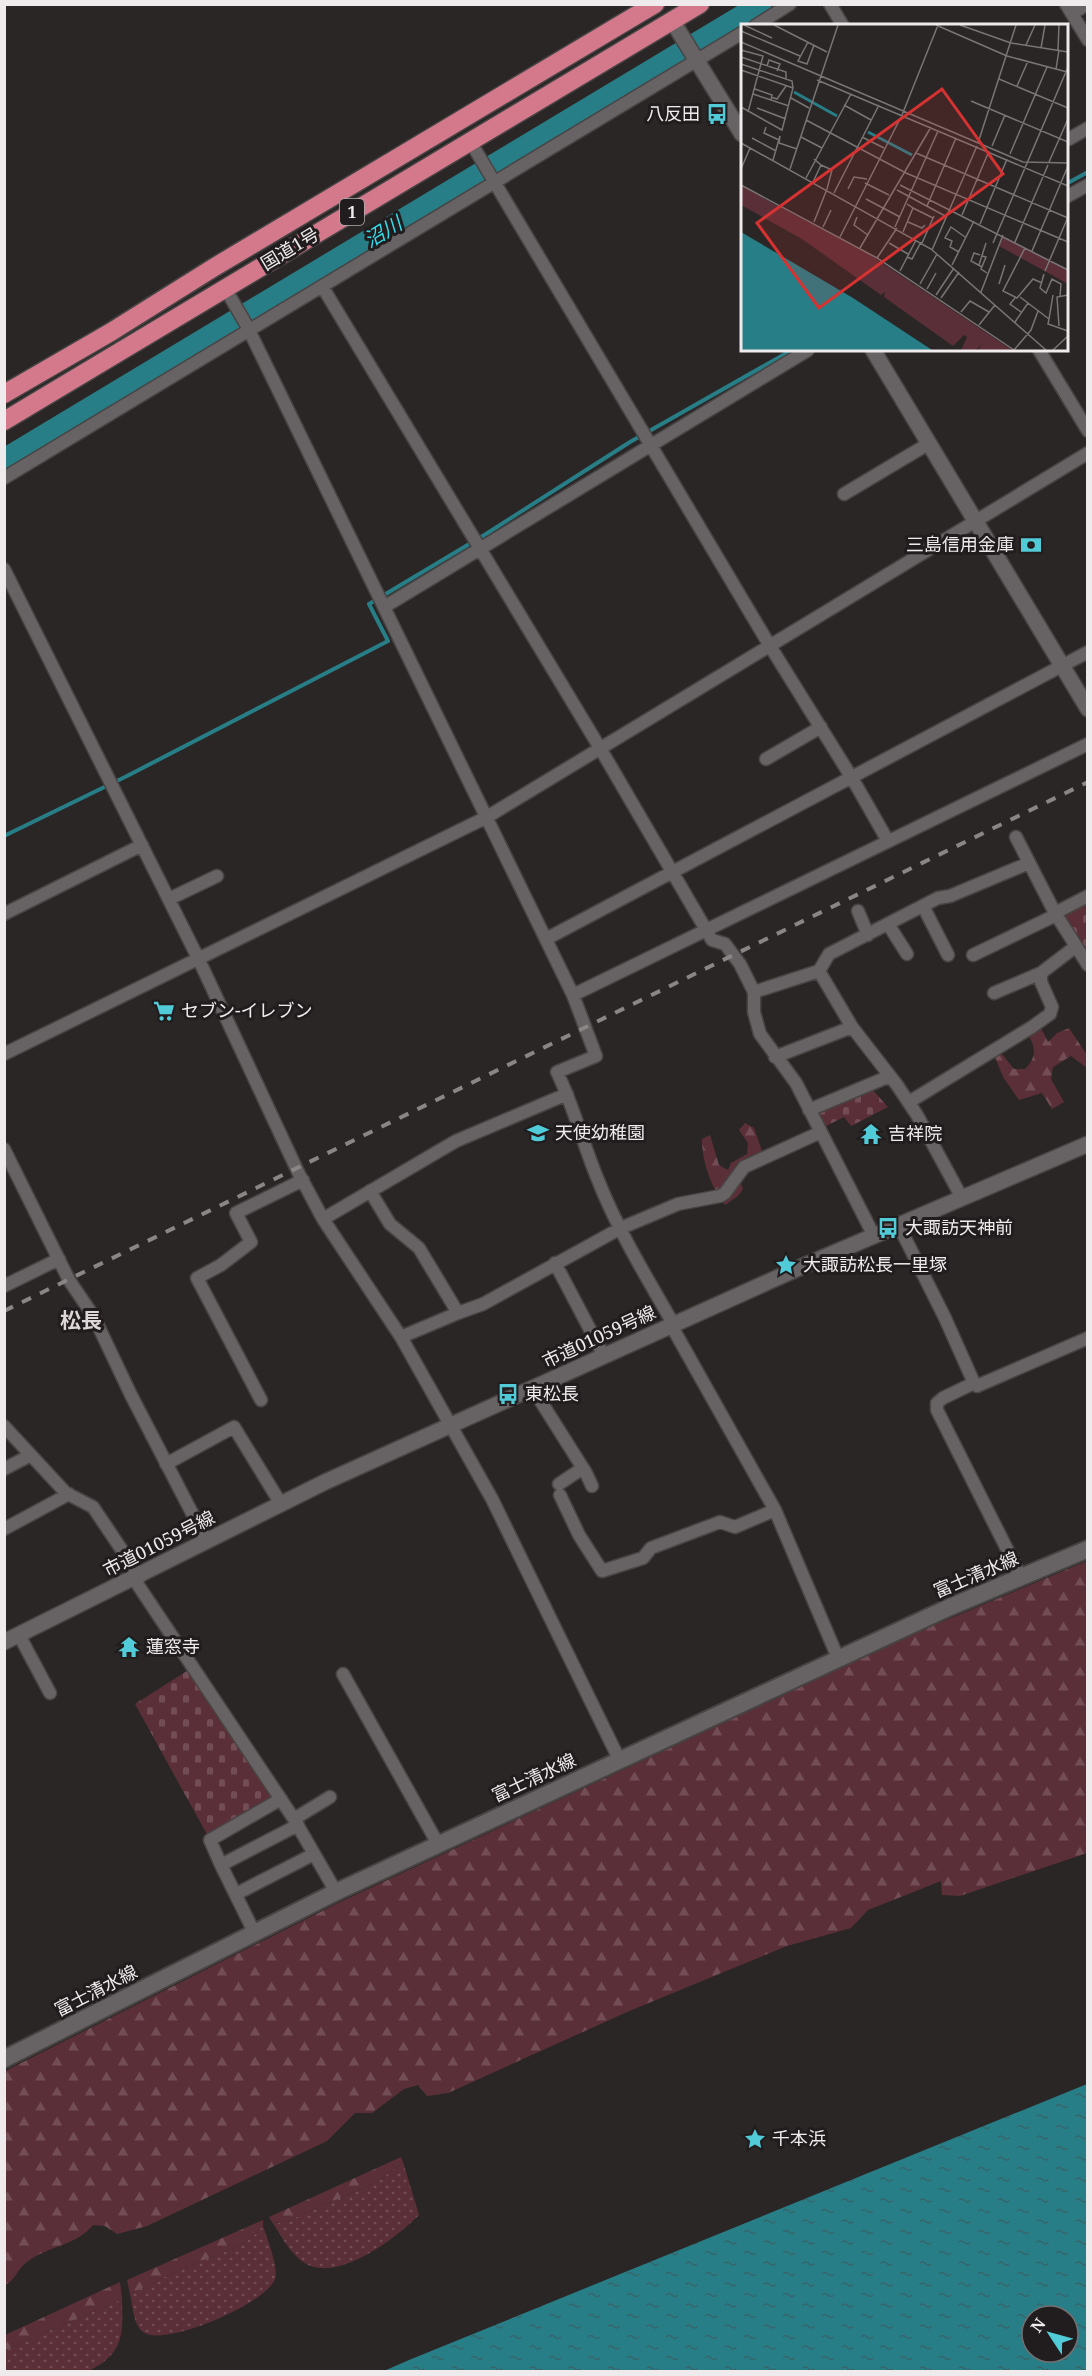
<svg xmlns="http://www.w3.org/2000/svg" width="1092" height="2376" font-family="'Noto Serif','Noto Sans JP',serif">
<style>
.grass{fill:url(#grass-dots)}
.forest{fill:url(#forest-firs)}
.cemetery{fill:url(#cemetery-stones)}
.water{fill:url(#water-ripples);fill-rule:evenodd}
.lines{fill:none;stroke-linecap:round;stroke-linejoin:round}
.stream{stroke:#287e87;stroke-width:4}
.river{stroke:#287e87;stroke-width:21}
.minor-casing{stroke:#484444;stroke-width:15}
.tertiary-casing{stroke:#484444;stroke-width:18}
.secondary-casing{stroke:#484444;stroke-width:20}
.trunk-casing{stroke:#484444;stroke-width:21}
.minor{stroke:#676263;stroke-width:12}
.tertiary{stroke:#676263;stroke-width:15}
.secondary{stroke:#676263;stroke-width:16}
.trunk{stroke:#d4798c;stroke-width:18}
.rail{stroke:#8a8686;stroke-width:4;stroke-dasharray:10 10;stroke-linecap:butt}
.labels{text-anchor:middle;stroke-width:6;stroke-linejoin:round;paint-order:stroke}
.shield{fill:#211c1d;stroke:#b1adae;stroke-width:1.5}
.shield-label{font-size:16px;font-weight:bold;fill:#efebec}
.poi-label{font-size:18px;fill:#efebec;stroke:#211c1d;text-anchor:start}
.street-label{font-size:18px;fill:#efebec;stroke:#211c1d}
.water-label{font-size:20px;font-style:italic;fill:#35dded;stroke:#211c1d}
.quarter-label{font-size:21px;font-weight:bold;fill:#ddd7d7;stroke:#211c1d}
.inset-river{fill:none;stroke:#287e87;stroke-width:3}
.inset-road{fill:none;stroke:#797575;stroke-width:1.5}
.view{fill:#d73232;fill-opacity:0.15;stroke:#d73232;stroke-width:3}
.inset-edge{fill:none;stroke:#efebec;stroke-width:3}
</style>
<defs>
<pattern id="grass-dots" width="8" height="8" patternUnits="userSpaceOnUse" patternTransform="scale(1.5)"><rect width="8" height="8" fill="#5b2f38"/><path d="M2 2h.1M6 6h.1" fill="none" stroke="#734d55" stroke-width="1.8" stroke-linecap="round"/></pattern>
<pattern id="forest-firs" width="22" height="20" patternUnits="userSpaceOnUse" patternTransform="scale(1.5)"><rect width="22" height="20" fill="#5b2f38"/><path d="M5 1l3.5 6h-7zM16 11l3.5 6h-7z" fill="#734d55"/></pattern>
<pattern id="cemetery-stones" width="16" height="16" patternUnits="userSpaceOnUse" patternTransform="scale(1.5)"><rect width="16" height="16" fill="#5b2f38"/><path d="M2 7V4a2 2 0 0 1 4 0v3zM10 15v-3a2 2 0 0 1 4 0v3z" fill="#734d55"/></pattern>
<pattern id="water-ripples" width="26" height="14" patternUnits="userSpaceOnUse" patternTransform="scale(1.5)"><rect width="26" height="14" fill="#287e87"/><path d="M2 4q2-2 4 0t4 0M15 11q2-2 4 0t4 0" fill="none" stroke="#36656a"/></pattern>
</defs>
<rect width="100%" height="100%" fill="#2a2626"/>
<path class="grass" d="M403 2162 419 2215C396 2238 336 2285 303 2262 289 2252 281 2235 272 2222L283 2223 377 2182Z
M263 2226C267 2238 279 2268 275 2279 266 2304 163 2348 143 2332 133 2324 133 2306 130 2294 153 2283 175 2271 199 2262 222 2252 247 2247 263 2226Z
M122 2299C123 2335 124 2353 89 2371L5 2372V2350Z"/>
<path class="forest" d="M1040 1026 1048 1042 1057 1033 1069 1028 1087 1055V1068L1071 1056 1053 1067 1051 1079 1064 1102 1052 1109 1042 1093 1019 1100 1003 1077 995 1057 1001 1053 1014 1069H1025C1035 1059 1037 1049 1029 1037Z
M745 1123 754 1128 763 1154 739 1178 743 1189 738 1196 725 1205C711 1188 702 1161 702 1139L710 1135 719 1165 728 1170 731 1163 747 1154 748 1143 739 1130Z
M1087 1561V1853L960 1896 942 1895 941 1881 868 1910 851 1928 787 1946 702 1981 627 2012 448 2093 427 2096 418 2085 404 2089 372 2113H355L327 2141 147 2226 117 2234 105 2226 93 2225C76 2246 47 2246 27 2262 17 2269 16 2280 5 2285V2071L338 1903 918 1632Z
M401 2157 403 2162 377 2182 283 2223 272 2222 269 2217Z
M263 2220V2226C247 2247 222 2252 199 2262 175 2271 153 2283 130 2294L127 2280Z
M120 2282 122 2299 5 2350V2335Z"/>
<path class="cemetery" d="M1087 901V953L1063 917 1064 913Z
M871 1088 888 1107 851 1126 844 1117 822 1128 812 1113Z
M190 1669 274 1800 209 1838 135 1704Z"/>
<path class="water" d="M1087 2084V2371H384L409 2360ZM1032 2316H1068V2352H1032Z"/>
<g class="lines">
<path class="stream" d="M1066 184 1088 172
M4 836 127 776 388 641 369 604 486 534 630 442 792 350"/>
<path class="river" d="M4 459 761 4"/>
<defs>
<path id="minor" d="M830 4 843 26
M1066 4 1088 40
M1072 14 1087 4
M755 26 790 4
M1069 139 1088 128
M470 141 770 646 852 778 888 841
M1066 197 1088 185
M322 286 600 748 712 940 725 944 740 964 754 992V1012L760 1034 796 1083 874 1236
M225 288 247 326 573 995 596 1056 557 1072C574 1107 583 1144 598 1180 617 1228 644 1273 670 1318L671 1325 775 1510 838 1658
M1039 350 1088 431
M4 478 742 33
M844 494 928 444
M4 569 199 960 299 1174 323 1219 401 1337 492 1499 620 1761
M384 607 808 350
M766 759 821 727
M1016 837 1055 913 1088 965
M169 899 217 876
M923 906 948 955
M858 911 868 935
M1055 913 1088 896
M4 914 142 845
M888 924 907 954
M546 939 1088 652
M973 955 1056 915
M819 971 829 954 938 898 950 896 1029 863
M754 992 819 971 852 1027 897 1085 917 1115 962 1198
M994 993 1041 973 1075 947
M573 995 1088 744
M4 1054 487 817 1088 453
M775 1057 852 1027
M909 1102 1032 1027 1050 1014 1052 1007 1041 982V973
M809 1110 890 1076
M4 1149 69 1280 94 1317 131 1395 207 1542
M370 1191 390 1224 419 1248 458 1313 401 1337
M323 1219 456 1141 567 1094
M899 1226 945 1318 974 1383 943 1398 937 1403V1410L1021 1577
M555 1263 604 1356
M4 1286 59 1259
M458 1313 483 1304 621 1228 678 1204 720 1196 725 1193 744 1167 821 1132
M974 1383 977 1386 1088 1338
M533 1389 586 1473 592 1486
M261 1400 197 1278 221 1265 251 1242 236 1213 303 1180
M4 1426 66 1493 93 1507 140 1577
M166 1464 234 1427 281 1504
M4 1469 31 1455
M559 1484 583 1468
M560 1495 579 1535 602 1571 643 1558 651 1548 720 1522 735 1527 775 1510
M4 1529 69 1494
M134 1579 294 1819 332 1885 334 1893
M19 1635 50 1693
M343 1674 438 1844
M294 1819 330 1797
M221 1865 210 1840 281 1799
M236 1894 314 1854
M254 1932 221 1865 298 1825"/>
<path id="tertiary" d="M673 22 742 134
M873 350 1088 709
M4 1642 325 1482 801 1267 1088 1144"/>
<path id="secondary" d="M4 2059 334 1893 950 1607 1088 1549"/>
<path id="trunk" d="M4 394 111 332 213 268 655 4
M4 421 700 4"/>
</defs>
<use href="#minor" class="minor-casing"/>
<use href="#tertiary" class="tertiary-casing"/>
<use href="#secondary" class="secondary-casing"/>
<use href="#trunk" class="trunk-casing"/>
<use href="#minor" class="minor"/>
<use href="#tertiary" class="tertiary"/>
<use href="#secondary" class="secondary"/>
<use href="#trunk" class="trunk"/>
<path class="rail" d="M4 1311 1088 782"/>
</g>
<defs>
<symbol id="bus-bare" viewBox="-9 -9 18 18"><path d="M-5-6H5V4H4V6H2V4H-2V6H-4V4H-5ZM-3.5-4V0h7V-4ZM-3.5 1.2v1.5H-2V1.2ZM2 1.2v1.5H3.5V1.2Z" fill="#52cbd8" stroke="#211c1d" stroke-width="2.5" paint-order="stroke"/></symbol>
<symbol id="bank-bare" viewBox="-9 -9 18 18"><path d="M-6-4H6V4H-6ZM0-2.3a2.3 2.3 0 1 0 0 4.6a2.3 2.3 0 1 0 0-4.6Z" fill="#52cbd8" stroke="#211c1d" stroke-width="2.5" paint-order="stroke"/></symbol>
<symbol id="supermarket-bare" viewBox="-9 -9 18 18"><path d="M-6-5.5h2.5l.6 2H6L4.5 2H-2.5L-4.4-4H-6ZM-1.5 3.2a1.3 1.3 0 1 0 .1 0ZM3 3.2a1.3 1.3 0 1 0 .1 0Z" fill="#52cbd8" stroke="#211c1d" stroke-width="2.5" paint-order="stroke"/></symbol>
<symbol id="school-bare" viewBox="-9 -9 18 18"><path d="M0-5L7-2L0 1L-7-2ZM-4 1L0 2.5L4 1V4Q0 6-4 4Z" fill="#52cbd8" stroke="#211c1d" stroke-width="2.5" paint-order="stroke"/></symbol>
<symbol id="temple-bare" viewBox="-9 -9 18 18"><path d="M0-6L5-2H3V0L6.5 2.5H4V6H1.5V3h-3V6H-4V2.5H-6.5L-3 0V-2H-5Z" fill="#52cbd8" stroke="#211c1d" stroke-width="2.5" paint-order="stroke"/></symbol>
<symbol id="sight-bare" viewBox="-9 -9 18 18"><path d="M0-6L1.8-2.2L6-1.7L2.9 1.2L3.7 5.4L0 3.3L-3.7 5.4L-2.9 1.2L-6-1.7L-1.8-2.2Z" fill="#52cbd8" stroke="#211c1d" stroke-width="2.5" paint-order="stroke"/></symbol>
</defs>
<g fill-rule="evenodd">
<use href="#bus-bare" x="702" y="99" width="30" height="30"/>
<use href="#bank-bare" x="1016" y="530" width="30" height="30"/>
<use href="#supermarket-bare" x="149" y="996" width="30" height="30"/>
<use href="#school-bare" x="523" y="1118" width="30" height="30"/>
<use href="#temple-bare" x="856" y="1119" width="30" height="30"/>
<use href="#bus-bare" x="873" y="1213" width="30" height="30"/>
<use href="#sight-bare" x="771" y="1250" width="30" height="30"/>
<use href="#bus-bare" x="493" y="1379" width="30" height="30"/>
<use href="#temple-bare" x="114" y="1632" width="30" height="30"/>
<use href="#sight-bare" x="740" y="2124" width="30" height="30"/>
</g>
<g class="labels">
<rect class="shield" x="340" y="199" width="24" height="26" rx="4.5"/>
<g class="shield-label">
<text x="352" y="218">1</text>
</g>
<g class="poi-label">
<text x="700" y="120" text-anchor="end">八反田</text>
<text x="1014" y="551" text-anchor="end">三島信用金庫</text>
<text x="181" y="1017">セブン-イレブン</text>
<text x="555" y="1139">天使幼稚園</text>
<text x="888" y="1140">吉祥院</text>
<text x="905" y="1234">大諏訪天神前</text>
<text x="803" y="1271">大諏訪松長一里塚</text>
<text x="525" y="1400">東松長</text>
<text x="146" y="1653">蓮窓寺</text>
<text x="772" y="2145">千本浜</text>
</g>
<g class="street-label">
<text transform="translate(290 249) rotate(-31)" y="6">国道1号</text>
<text transform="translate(599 1337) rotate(-25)" y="6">市道01059号線</text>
<text transform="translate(159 1544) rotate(-27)" y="6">市道01059号線</text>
<text transform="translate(976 1575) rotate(-23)" y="6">富士清水線</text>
<text transform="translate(534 1778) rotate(-25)" y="6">富士清水線</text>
<text transform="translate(96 1991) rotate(-27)" y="6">富士清水線</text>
</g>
<g class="water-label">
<text transform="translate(383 232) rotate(-31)" y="7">沼川</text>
</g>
<g class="quarter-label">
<text x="81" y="1328">松長</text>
</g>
</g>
<g transform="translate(741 24)">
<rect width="327" height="327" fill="#2a2626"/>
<path d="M262 212 327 246V260L258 222Z" fill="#5b2f38"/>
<path d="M0 162 126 229 271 326H237L241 320 235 326H220L226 313 223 311 212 322 143 273 144 268 140 271 61 215 0 181Z" fill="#5b2f38"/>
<path d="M0 208 112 274 191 326H0Z" fill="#287e87"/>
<path class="inset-river" d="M53 68 96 92M127 108 171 131"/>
<path class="inset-road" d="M3 1 31 14M33 1 86 28M195 1 266 32M219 1 270 19M0 7 59 32M0 18 282 138 327 139M67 18 57 37 66 40 73 21M270 19 327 28M285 21 294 1M300 24 304 1M0 26 22 32 7 88M317 26 318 1M266 32 326 48M0 33 45 48V55M0 40 51 57 52 64 41 106 0 83M26 42 28 36 39 40 36 47M315 45 318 26M0 46 52 64M258 55 327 84M76 56 327 162M276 62 287 37M14 65 31 71 30 76M12 70 48 82M30 73 36 75 45 62M50 74 68 84M230 77 327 118M103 81 130 96M16 84 45 95M65 96 165 149 327 218M25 103 23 109 38 116M60 113 81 124M121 113 143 124M11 114 35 127M0 119 190 225 305 326M38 119 56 125M237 119 275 1M251 122 264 91M175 129 327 194M269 130 306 43M32 136 39 112 38 119M308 138 327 95M80 141 91 146 86 165M0 145 9 124M49 145 97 1M65 154 110 70M72 158 80 141 73 135M124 159 148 171M0 161 136 234 273 326M159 161 327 246M107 165 113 153 126 155M156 166 206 193M93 169 138 81M125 175 159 193M186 182 215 114M172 184 192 194M221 191 248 127M116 193 113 201 127 211M73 198 86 165M167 198 181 204 184 201M239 200 266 135M82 203 90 186M154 203 197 107M162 208 172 184 166 180M99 213 161 91 197 1M274 218 307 141M148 219 167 230M181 219 193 192M252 219 327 43M119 224 190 103M284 224 262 267 276 274 292 255 301 259M191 226 236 122M291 227 327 142M218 228 209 223 211 217 204 214 210 203 224 213M239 231 233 229 230 237 241 243M241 232 245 233 240 245 246 249M166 233 171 235 180 218M136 234 156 204M211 241 233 197M238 241 245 219M159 247 175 216M304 247 327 193M303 250 299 264 305 269 311 255 320 260 319 272M179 260 196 230M258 260 264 241M186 265 195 249M240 268 262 211M195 271 213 244M279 273 308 295 307 300 327 307M200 274 218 248M274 274 269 280 280 288M220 288 229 277 248 288M308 295 312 271M274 298 287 279M238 301 254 281M318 302 316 273 327 271M273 326 290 306 297 287M312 326 327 312"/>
<path class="view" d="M201 65 262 150 78 284 16 199Z"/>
<rect width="327" height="327" class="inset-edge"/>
</g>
<rect width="1092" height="2376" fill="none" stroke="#efebec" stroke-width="12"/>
<g transform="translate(1050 2334) rotate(306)"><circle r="28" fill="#211c1d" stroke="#736f70" stroke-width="1.5"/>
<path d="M0-4.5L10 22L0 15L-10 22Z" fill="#52cbd8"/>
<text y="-9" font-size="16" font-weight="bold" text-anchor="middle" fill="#efebec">N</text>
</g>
</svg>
